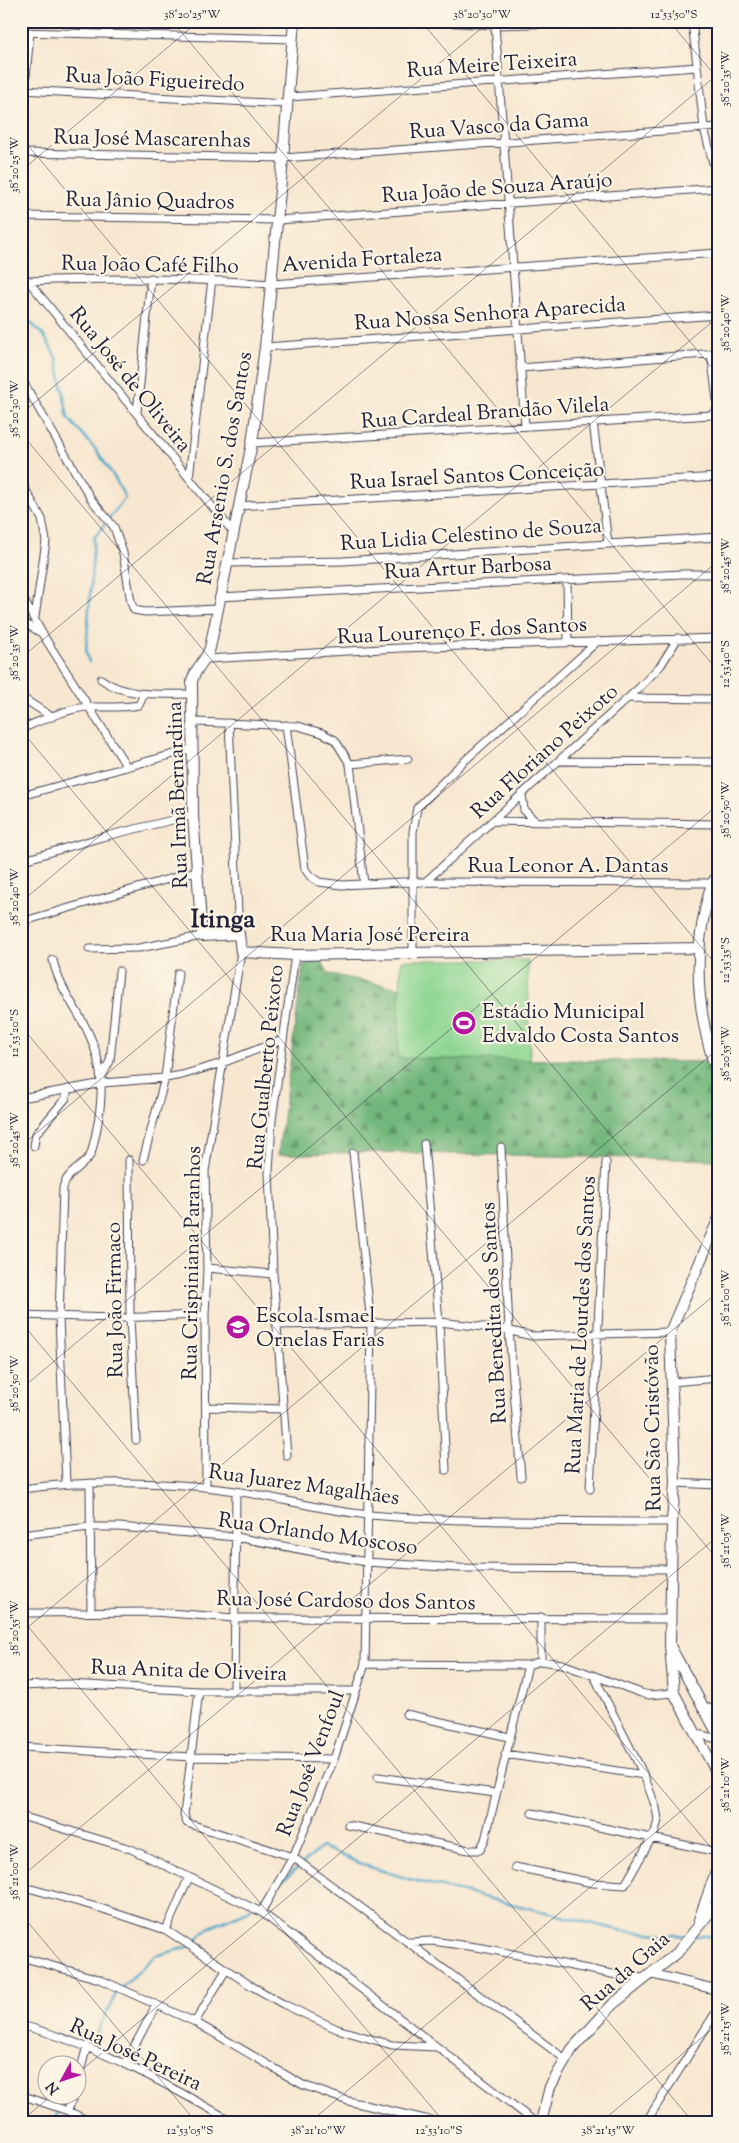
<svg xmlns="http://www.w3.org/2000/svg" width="739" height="2143" font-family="'Sorts Mill Goudy',serif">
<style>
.forest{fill:url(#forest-firs);stroke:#4a6c5c}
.garden{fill:#8dd692;stroke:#587c66}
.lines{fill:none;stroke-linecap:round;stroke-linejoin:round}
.stream{stroke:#4ba8c9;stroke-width:2.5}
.minor-casing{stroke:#424051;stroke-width:9}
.tertiary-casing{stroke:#424051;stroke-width:11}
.secondary-casing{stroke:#424051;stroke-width:12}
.minor{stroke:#fff;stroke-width:7}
.tertiary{stroke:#fff;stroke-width:9}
.secondary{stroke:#fff;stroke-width:10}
.ticks{fill:none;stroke:#22223b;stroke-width:1;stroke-opacity:0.45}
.labels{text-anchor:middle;stroke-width:4.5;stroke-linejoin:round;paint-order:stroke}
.street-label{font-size:21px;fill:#22223b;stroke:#fcf5e5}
.poi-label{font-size:21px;fill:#22223b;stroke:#fcf5e5;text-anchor:start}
.district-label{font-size:26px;font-weight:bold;fill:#22223b;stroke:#fcf5e5}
.neatline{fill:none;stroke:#22223b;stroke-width:2}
.ticks-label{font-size:12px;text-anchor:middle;fill:#22223b}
</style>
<defs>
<pattern id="forest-firs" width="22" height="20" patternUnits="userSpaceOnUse" patternTransform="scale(1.25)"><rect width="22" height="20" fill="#72b77c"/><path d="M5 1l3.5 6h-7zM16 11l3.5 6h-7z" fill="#5d9467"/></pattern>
</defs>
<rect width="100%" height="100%" fill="#fcf5e5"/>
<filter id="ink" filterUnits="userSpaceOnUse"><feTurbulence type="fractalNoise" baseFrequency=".02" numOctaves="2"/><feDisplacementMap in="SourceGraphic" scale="10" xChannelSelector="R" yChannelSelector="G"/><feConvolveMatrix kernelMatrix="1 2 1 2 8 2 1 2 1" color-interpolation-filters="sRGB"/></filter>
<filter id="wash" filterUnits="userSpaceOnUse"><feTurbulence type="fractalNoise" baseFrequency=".0096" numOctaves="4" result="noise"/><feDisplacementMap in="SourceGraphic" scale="20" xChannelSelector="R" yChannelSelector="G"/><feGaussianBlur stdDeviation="1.12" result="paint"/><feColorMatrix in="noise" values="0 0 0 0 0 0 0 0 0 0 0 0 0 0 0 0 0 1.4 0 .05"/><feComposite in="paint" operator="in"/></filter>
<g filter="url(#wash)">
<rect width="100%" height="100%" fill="#f8e7d0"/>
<path class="forest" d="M320 959 329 974 400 988 398 1058 714 1062 718 1072V1160L369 1152 278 1155 303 965Z"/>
<path class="garden" d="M401 960H528L530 1060 398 1058Z"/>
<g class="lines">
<path class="stream" d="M21 313 44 336 57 359 68 418 97 451 116 480 125 498 94 538 86 653 89 662
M281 1882 322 1847 367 1866 409 1879 623 1931 688 1936
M693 1936H718
M89 2048 117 1992 155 1956 191 1946 208 1928 248 1911 268 1894
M53 2122 66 2096"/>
</g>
</g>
<g filter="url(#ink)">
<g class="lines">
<defs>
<path id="minor" d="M422 21 495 25 641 21
M692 21 704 128 718 182
M495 25 525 426
M21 32 292 39
M21 90 288 104
M289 97 697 67
M21 134 30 32
M21 153 283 158 718 127
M21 216 278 220 718 188
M21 272 233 532
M28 281C110 278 190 278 272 284L718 253
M265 347 718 315
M711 353 718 408
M520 368 718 353
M21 378 91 499 114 527 123 553 131 602 134 610 145 612 217 609
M137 412 151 278
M593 422 608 543
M252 443 712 415 718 409
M189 478 212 279
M21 482 42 519 46 541 35 617
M239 506 718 477
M227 563 343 561 718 537
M567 580 568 642
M21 595 43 635 127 767
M219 597 682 574H718
M21 621 43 634
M207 659 400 648 718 638
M101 679C126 698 163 694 193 694
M21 697 52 717
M629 698 718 699
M194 722 298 726 322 733 335 740 350 764 364 884
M229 723 239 934
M286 725 305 869 310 876 319 882 342 885 402 882 716 883
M21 729C40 721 68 708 88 707 105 707 122 708 139 705L144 694
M560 761 718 762
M350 764 408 759
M522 794 524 810 534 820
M21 796 192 749
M492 821 718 824
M21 861 102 837 193 815
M425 882 640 687 661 665 678 638
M21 922 196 871
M89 949 139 948 202 936
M413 953V832L417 808 460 765 598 641
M53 960C58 984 73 1004 85 1026 108 1069 103 1108 91 1154 83 1168 67 1171 63 1188L59 1318 66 1483
M102 1076 110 1061 119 971
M21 1098 103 1083 165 1078 182 1075 222 1063 282 1040
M424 1144 439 1322 446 1470
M34 1146 36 1134 66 1098 68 1089
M501 1147 509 1330 521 1477
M129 1160 130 1317 136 1440
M143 1160 165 1078 178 973
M207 1268 273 1274
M21 1315 112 1318 205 1315
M276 1325 439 1322 502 1329 532 1336 670 1332
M672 1382 718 1378
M207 1407 283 1409
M287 1456 273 1274 269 1172 272 1120 295 955
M90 1483 91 1611
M675 1483 718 1485
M206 1487 205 1315 207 1268 205 1171 241 952
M21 1489C89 1480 168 1481 236 1491 280 1498 325 1511 370 1515 470 1523 572 1521 672 1522
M590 1489 606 1162
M21 1535 90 1527H119L236 1537 366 1562 459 1568 671 1569
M21 1613 155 1612 235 1618 670 1619
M541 1661V1617
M365 1664 528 1665 541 1661 562 1664 641 1693 649 1695 674 1693
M21 1686 68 1684 199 1691H356
M234 1690 236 1491
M199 1691 184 1815 187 1823 293 1857 565 2059
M703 1706 718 1711
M406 1714 509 1737
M697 1734 718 1739
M21 1747 191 1757 334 1759
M505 1754 644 1775
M378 1777 495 1793
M532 1813 718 1852
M21 1816 131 1849 261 1912 535 2122
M348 1825 469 1850H480L485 1840 528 1665
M515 1867 593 1883 625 1885 655 1832 658 1820 656 1808 644 1775 595 1678
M21 1886 100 1908 166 1930 250 1985 283 2004 337 2029 392 2045 437 2047
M261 1912 293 1857 334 1759 365 1664 371 1324 353 1153
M166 1930 189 1877
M410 1942 432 1941 483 1948 622 1976 645 1978
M21 1957 99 1979 195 2022 303 2085 348 2101 438 2122
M195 2022 226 1970
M21 2025C97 2045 165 2083 233 2122
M125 2064 156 2005
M78 2079 87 2046
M21 2095 68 2111 91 2122
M68 2111 73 2096
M646 2122 718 2009
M715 2122 718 2118"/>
<path id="tertiary" d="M652 1974 718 1990"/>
<path id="secondary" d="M294 21 282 170 265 347 252 443 210 648C206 661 194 669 192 682L193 815 202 936 239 934 241 952 295 955 699 948
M718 874C710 885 708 896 705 910 693 965 699 1022 718 1075
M718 1220 670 1332 675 1483 672 1522 670 1645 674 1693 718 1775
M671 1648 718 1734
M699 1920 718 1866
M541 2122 550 2087 572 2049 613 2004 677 1953 718 1902"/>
</defs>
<use href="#minor" class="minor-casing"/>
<use href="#tertiary" class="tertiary-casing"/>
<use href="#secondary" class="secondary-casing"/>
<use href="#minor" class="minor"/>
<use href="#tertiary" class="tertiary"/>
<use href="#secondary" class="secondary"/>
</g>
</g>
<path class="ticks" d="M172 21 718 671M421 21 718 375M669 21 718 79M21 137 718 967M21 171 199 21M21 414 490 21M21 433 718 1263M21 658 718 74M21 730 718 1560M21 902 718 317M21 1026 718 1856M21 1146 718 561M21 1322 693 2122M21 1389 718 805M21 1618 444 2122M21 1633 718 1049M21 1877 718 1292M21 1914 196 2122M78 2073 718 1536M21 2121 51 2096M310 2122 718 1780M601 2122 718 2024"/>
<defs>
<symbol id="stadium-disc" viewBox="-11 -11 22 22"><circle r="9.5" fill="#b5179e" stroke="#fcf5e5"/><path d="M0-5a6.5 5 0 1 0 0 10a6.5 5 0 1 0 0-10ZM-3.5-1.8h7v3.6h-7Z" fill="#fff"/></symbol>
<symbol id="school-disc" viewBox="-11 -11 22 22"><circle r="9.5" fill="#b5179e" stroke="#fcf5e5"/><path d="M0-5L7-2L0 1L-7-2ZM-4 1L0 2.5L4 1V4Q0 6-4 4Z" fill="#fff"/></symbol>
</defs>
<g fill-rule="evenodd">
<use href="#stadium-disc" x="450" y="1009" width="28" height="28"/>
<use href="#school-disc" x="224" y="1313" width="28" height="28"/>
</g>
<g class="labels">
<g class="street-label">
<text transform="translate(492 64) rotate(-4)" y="7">Rua Meire Teixeira</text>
<text transform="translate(155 79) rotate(3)" y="7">Rua João Figueiredo</text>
<text transform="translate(499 125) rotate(-4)" y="7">Rua Vasco da Gama</text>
<text transform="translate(152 138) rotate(1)" y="7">Rua José Mascarenhas</text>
<text transform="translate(497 187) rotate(-4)" y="7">Rua João de Souza Araújo</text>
<text transform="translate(150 200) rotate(1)" y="7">Rua Jânio Quadros</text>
<text transform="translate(362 259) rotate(-4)" y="7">Avenida Fortaleza</text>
<text transform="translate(150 264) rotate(1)" y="7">Rua João Café Filho</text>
<text transform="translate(490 313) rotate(-4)" y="7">Rua Nossa Senhora Aparecida</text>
<text transform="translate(131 379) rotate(51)" y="7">Rua José de Oliveira</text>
<text transform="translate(485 412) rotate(-4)" y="7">Rua Cardeal Brandão Vilela</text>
<text transform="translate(224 468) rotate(-80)" y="7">Rua Arsenio S. dos Santos</text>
<text transform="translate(477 475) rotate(-3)" y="7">Rua Israel Santos Conceição</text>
<text transform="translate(471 534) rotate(-4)" y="7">Rua Lidia Celestino de Souza</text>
<text transform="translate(468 567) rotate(-3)" y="7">Rua Artur Barbosa</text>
<text transform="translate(462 630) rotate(-3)" y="7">Rua Lourenço F. dos Santos</text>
<text transform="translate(544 751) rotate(-42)" y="7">Rua Floriano Peixoto</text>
<text transform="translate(177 795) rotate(-92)" y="7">Rua Irmã Bernardina</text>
<text x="568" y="872">Rua Leonor A. Dantas</text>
<text x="370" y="941">Rua Maria José Pereira</text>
<text transform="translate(265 1067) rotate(-84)" y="7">Rua Gualberto Peixoto</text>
<text transform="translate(191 1263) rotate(-89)" y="7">Rua Crispiniana Paranhos</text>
<text transform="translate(114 1300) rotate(-91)" y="7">Rua João Firmaco</text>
<text transform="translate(493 1313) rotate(-93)" y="7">Rua Benedita dos Santos</text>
<text transform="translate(580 1325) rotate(-87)" y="7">Rua Maria de Lourdes dos Santos</text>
<text transform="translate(652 1428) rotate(-91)" y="7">Rua São Cristóvão</text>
<text transform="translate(304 1484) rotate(8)" y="7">Rua Juarez Magalhães</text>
<text transform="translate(318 1533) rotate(8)" y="7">Rua Orlando Moscoso</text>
<text transform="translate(346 1600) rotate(1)" y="7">Rua José Cardoso dos Santos</text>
<text transform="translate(189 1670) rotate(2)" y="7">Rua Anita de Oliveira</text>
<text transform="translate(310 1763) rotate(-69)" y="7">Rua José Venfoul</text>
<text transform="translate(625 1971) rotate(-41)" y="7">Rua da Gaia</text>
<text transform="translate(136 2054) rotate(25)" y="7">Rua José Pereira</text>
</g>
<g class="poi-label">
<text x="482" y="1018">Estádio Municipal<tspan x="482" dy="24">Edvaldo Costa Santos</tspan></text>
<text x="256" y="1322">Escola Ismael<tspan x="256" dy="24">Ornelas Farias</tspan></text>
</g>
<g class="district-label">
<text x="223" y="927">Itinga</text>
</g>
</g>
<rect width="739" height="2143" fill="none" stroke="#fcf5e5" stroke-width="55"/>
<g transform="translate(62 2080) rotate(230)"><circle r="24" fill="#fcf5e5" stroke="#a5a1a1"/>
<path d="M0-4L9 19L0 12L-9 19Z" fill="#b5179e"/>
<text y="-8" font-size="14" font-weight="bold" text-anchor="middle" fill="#22223b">N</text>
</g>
<rect x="28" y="28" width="684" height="2088" class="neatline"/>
<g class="ticks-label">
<text x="192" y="18">38°20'25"W</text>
<text x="482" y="18">38°20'30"W</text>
<text x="674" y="18">12°53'50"S</text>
<text transform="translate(725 79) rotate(-90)" y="4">38°20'35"W</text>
<text transform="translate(14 165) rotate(-90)" y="4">38°20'25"W</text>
<text transform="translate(725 323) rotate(-90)" y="4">38°20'40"W</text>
<text transform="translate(14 409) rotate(-90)" y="4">38°20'30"W</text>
<text transform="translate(725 566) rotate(-90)" y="4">38°20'45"W</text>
<text transform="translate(14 653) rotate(-90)" y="4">38°20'35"W</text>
<text transform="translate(725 664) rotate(-90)" y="4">12°53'40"S</text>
<text transform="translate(725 810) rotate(-90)" y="4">38°20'50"W</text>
<text transform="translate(14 897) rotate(-90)" y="4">38°20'40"W</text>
<text transform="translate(725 960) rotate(-90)" y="4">12°53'35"S</text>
<text transform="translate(14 1033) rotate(-90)" y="4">12°53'20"S</text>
<text transform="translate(725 1054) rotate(-90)" y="4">38°20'55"W</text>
<text transform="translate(14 1140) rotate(-90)" y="4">38°20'45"W</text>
<text transform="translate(725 1298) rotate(-90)" y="4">38°21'00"W</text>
<text transform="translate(14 1384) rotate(-90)" y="4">38°20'50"W</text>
<text transform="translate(725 1541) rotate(-90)" y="4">38°21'05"W</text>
<text transform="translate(14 1628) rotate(-90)" y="4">38°20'55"W</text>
<text transform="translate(725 1785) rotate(-90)" y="4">38°21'10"W</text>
<text transform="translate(14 1872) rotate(-90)" y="4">38°21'00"W</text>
<text transform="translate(725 2029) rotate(-90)" y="4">38°21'15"W</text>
<text x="190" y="2134">12°53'05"S</text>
<text x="318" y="2134">38°21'10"W</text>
<text x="439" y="2134">12°53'10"S</text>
<text x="608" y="2134">38°21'15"W</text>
</g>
</svg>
